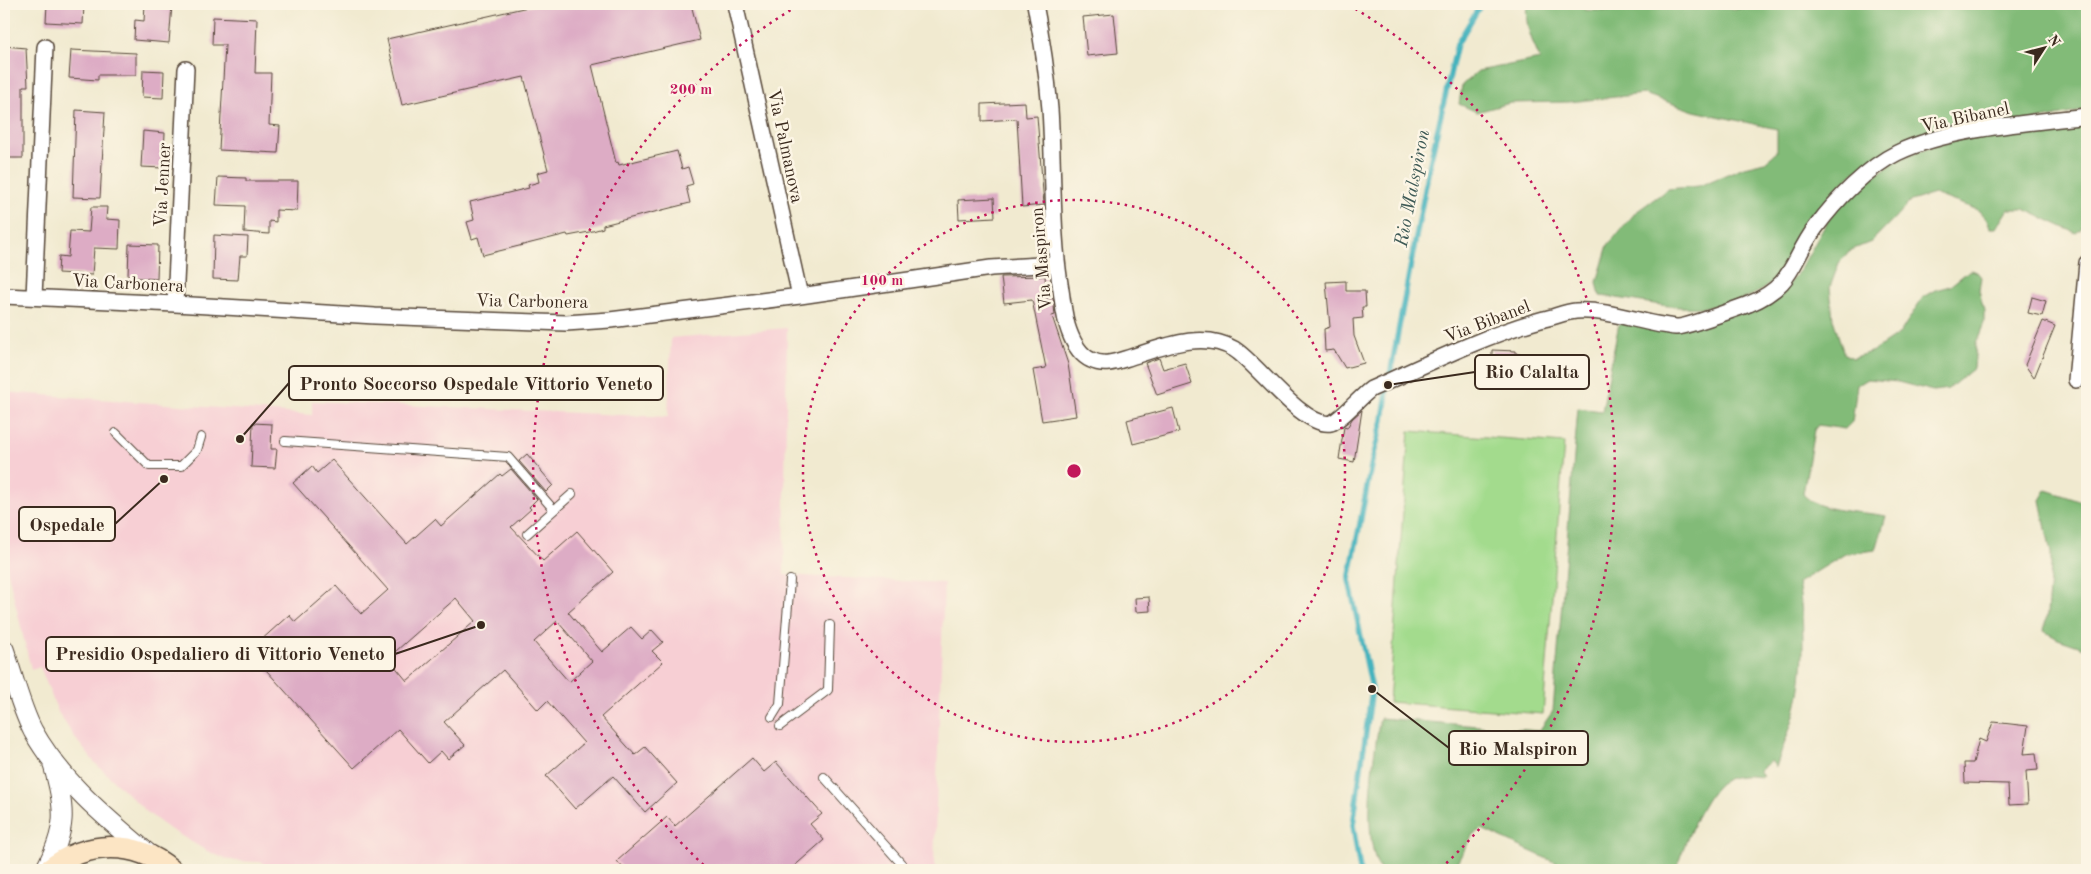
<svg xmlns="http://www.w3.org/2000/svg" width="2091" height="874" font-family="'Old Standard TT',serif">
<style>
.built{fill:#f7cfd4}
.green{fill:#a3db8d;stroke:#6f8256}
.forest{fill:#82bb78;stroke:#5e724b}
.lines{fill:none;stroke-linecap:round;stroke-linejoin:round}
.stream{stroke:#44b3be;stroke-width:5.5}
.building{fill:#ddacc5;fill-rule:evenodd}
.service-casing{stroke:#564739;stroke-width:10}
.minor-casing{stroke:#564739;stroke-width:18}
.tertiary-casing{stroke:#564739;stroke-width:21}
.secondary-casing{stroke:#564739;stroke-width:24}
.service{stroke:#fff;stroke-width:8}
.minor{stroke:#fff;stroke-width:15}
.tertiary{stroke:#fff;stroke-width:19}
.secondary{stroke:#fce5c4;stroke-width:21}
.ring{fill:none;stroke:#c2185b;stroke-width:2.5;stroke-dasharray:2.5 5}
.labels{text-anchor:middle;stroke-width:5;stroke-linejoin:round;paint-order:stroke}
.street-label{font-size:18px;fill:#3b2a1e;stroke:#fcf5e5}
.water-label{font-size:19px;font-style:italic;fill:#3e5a56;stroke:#fcf5e5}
.centre{fill:#c2185b;stroke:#fcf5e5;stroke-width:2.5}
.ring-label{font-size:15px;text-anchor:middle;font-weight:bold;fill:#c2185b;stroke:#fcf5e5;stroke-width:5;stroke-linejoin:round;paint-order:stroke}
.leader{fill:none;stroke:#3b2a1e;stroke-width:2}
.callout-dot{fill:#3b2a1e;stroke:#fcf5e5;stroke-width:2}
.callout{fill:#fcf5e5;stroke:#3b2a1e;stroke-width:2}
.callout-label{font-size:19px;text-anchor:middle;font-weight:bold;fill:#3b2a1e}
</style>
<rect width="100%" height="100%" fill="#fcf5e5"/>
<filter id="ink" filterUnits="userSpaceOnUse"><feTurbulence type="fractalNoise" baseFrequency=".02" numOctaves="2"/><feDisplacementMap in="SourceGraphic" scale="10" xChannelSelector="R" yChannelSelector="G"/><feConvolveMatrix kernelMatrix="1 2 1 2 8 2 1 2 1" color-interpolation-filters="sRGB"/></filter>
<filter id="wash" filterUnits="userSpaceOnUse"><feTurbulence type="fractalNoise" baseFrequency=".0096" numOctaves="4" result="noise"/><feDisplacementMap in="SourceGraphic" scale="20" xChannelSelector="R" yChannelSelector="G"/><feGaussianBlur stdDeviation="1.12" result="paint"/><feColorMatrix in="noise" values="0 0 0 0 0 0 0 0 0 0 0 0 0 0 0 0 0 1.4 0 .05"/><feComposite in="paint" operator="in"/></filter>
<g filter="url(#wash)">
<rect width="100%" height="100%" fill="#f1ead0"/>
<path class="built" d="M787 328 784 575 944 583 934 864 938 870H265L262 862 236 861 223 858 207 851 168 828 148 813 95 763 75 738 58 712 40 667 31 669 4 556V392L312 415V401L668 417 671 338Z"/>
<path class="green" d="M1409 431 1564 443 1543 714 1389 702Z"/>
<path class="forest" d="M1527 4H1579L1585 10 1610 11 1626 4H1701L1735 9 1756 7 1766 4H2087V110L1890 149C1864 163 1842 180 1823 204 1809 222 1802 244 1789 263 1772 291 1737 305 1705 307 1670 310 1635 299 1600 296L1597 282 1608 245 1636 212 1668 189 1699 186 1744 167 1765 162 1777 152V129L1694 111 1644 94 1569 102 1510 103 1477 112 1459 104 1462 85 1478 71 1540 59C1532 41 1524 24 1527 4Z
M2087 126V218L2080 230 2076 233 2024 209H2008L1996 228H1990L1988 221 1978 210 1934 194 1911 201 1871 242 1849 251 1839 263 1830 287 1833 319 1844 354 1853 358 1873 351 1900 333 1923 297 1935 290 1950 286 1970 270 1977 272 1981 277 1979 290 1984 311V323L1976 343 1974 368 1948 389 1933 391 1898 382 1867 379 1857 385 1852 422 1845 429 1818 425 1814 430 1803 494C1818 513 1863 511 1886 516L1876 550 1845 554 1798 583C1804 613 1805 663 1799 694 1795 719 1784 743 1776 767L1771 761 1759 770 1763 777C1751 776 1737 774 1725 780 1705 790 1682 849 1676 870H1566L1565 867 1482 829 1473 834 1453 870H1380C1361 835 1373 757 1380 718L1539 731 1553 711 1578 408 1602 411 1620 318 1653 329 1788 286C1812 257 1823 218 1851 192 1857 187 1866 182 1873 177 1881 172 1889 165 1898 160 1956 132 2024 131 2087 126Z
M2046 490 2080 501 2087 508V649L2058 639 2044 631 2047 613 2051 567V553L2040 500Z"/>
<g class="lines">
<path class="stream" d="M1360 870 1353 825 1372 689 1349 580 1372 461 1383 420 1388 385 1430 163 1457 44 1481 4"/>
</g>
<g id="blocks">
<path class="building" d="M47 4H84L83 24 46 22Z
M145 4H172L169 43 134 40 135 20 144 21Z
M541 4H691L700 40 592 65 616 163 618 162 619 165 677 151 682 169 688 167 693 184 686 186 690 203 603 225V228L589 232 568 236 567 234 483 255 478 237 472 239 467 222 474 220 470 202 529 188 528 185 539 182 537 173 548 170 524 77 402 105 387 39Z
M1114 14 1118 53 1087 56 1083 17Z
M213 17 257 19 255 73H271L269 125 280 126 278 153 219 150 225 45H212Z
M4 46 26 48 28 86H23V158H4V134H8L7 70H4Z
M71 50 136 53V75H98V80L69 78Z
M143 70 164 71 163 98 142 97Z
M1025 102 1026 117 1037 116 1044 205 1022 207 1017 119 982 121V104Z
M76 110 105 112 100 198 73 197Z
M143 131 165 133 163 168 141 167Z
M218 177 246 178V181H298L297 211 276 210V222L269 221V234L244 232 245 206 216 205Z
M994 198 995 217 959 219 958 200Z
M91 207H107L106 219 120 220 119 249 94 248 92 275 58 273 59 256 68 257 70 231 89 232Z
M214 235 248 237 247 256H240L238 280 213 279Z
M129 244 158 245 157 279 128 277Z
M1045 276 1047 299 1053 298 1055 315 1052 316 1068 364 1076 416 1042 421 1033 370 1046 368 1032 300 1004 303 1001 277Z
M1346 281V291H1365L1366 307H1362L1363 318 1353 319 1354 336 1364 363 1345 368 1334 350 1325 351 1324 329 1330 327 1326 282Z
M2032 297 2046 301 2042 316 2028 313Z
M2043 321 2055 326 2034 378 2025 365Z
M1492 350 1516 351V354L1537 355V380H1515V384L1499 383V376L1488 375 1489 359H1492Z
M1159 358 1163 369 1185 363 1192 384 1157 395 1145 363Z
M1173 408 1179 432 1133 444 1127 420Z
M1362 410 1354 462 1339 459 1344 427 1347 428 1352 419Z
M253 423 272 424 271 449H277L275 468 251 467Z
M527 454 553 485 546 492 519 461Z
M332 460 407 544 435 519 441 526 500 474 502 476 511 469 537 499 529 507 531 509 511 527 543 561 577 531 613 572 568 612 602 652 631 627 642 639 652 630 663 642 652 651 663 662 601 717 635 755 645 747 677 783 645 812 613 776 575 809 546 776 584 743 547 701 538 710 503 670 444 722 465 745 448 759 441 751 428 763 398 729 354 768 249 651 289 615 295 622 336 586 361 614 388 590 293 483 312 466 317 473ZM456 598 475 621 407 681 388 658ZM557 621 592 661 569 682 534 642Z
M1149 597 1150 611 1136 612 1135 598Z
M1993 722 2028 726 2024 754 2036 753 2038 770 2026 771 2028 804 2009 805 2008 784 1965 783 1964 763H1973L1979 739 1986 742Z
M752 758 764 772 776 762 822 814 810 824 824 840 790 870H625L617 861 667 817 675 826Z"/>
</g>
</g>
<g filter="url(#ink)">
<use href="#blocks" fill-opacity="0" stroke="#564739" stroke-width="1"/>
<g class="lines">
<defs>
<path id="service" d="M116 433 149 466H181L197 450 201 437
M285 441 508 457 554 510
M527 534 572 494
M772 717 780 704 790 580
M780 726 828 690 830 625
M824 777 907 870"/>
<path id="minor" d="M735 4 800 296
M1035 4C1042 39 1047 73 1050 109 1054 169 1051 230 1061 290 1063 303 1064 318 1069 331 1073 342 1080 355 1091 360 1105 367 1118 361 1131 357 1163 347 1203 330 1234 349 1257 363 1304 429 1331 423 1341 420 1360 397 1371 389 1427 364 1485 335 1544 319 1554 317 1565 312 1576 311 1610 309 1642 324 1676 327 1684 328 1738 308 1749 304 1795 285 1791 260 1816 227 1835 201 1868 167 1897 153 1949 128 2029 123 2087 116
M4 296 175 304 375 316 566 323 610 320 800 296 991 268 1057 264
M34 297 45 47
M175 304 186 69
M2076 380 2087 263"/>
<path id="tertiary" d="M4 649C13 675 20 706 33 731 61 781 107 819 150 855
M45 870C67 829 66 809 53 765"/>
<path id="secondary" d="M49 870C85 841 135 839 171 870"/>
</defs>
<use href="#service" class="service-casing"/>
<use href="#minor" class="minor-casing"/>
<use href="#tertiary" class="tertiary-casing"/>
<use href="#secondary" class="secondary-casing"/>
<use href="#service" class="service"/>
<use href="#minor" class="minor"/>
<use href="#tertiary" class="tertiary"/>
<use href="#secondary" class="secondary"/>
</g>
</g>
<g class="ring">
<circle cx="1074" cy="471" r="271"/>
<path d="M709 870A541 541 0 0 1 799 5M1349 5A541 541 0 0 1 1439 870"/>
</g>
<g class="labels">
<g class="street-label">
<text transform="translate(1965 117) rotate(-12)" y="6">Via Bibanel</text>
<text transform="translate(786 146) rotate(78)" y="6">Via Palmanova</text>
<text transform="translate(162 185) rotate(-87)" y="6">Via Jenner</text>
<text transform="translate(1041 259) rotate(-95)" y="6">Via Maspiron</text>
<text transform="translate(128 283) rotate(3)" y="6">Via Carbonera</text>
<text transform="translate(532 301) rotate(1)" y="6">Via Carbonera</text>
<text transform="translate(1487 321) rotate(-21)" y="6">Via Bibanel</text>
</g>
<g class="water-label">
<text transform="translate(1411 188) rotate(-79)" y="7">Rio Malspiron</text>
</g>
</g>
<circle cx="1074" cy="471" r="8" class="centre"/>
<g class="ring-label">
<text x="691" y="94">200 m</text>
<text x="882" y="285">100 m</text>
</g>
<path class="leader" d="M1388 385L1475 372M240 439L289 383M164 479L115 524M481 625L395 654M1372 689L1449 748"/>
<g class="callout-dot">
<circle cx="1388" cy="385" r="5"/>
<circle cx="240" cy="439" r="5"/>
<circle cx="164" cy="479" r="5"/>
<circle cx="481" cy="625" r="5"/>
<circle cx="1372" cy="689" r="5"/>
</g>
<g class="callout">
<rect x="1475" y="355" width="114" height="34" rx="5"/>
<rect x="289" y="366" width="374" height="34" rx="5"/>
<rect x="19" y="507" width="96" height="34" rx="5"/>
<rect x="46" y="637" width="349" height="34" rx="5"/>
<rect x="1449" y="731" width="139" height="34" rx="5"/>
</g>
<g class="callout-label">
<text x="1532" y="378">Rio Calalta</text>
<text x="476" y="390">Pronto Soccorso Ospedale Vittorio Veneto</text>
<text x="67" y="531">Ospedale</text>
<text x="220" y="660">Presidio Ospedaliero di Vittorio Veneto</text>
<text x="1518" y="755">Rio Malspiron</text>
</g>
<rect width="2091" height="874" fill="none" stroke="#fcf5e5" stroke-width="20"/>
<g transform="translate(2044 48) rotate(54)" stroke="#fcf5e5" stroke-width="4" paint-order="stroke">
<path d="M0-4L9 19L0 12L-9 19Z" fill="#3b2a1e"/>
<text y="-8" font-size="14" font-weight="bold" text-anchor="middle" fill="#3b2a1e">N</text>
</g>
</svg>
